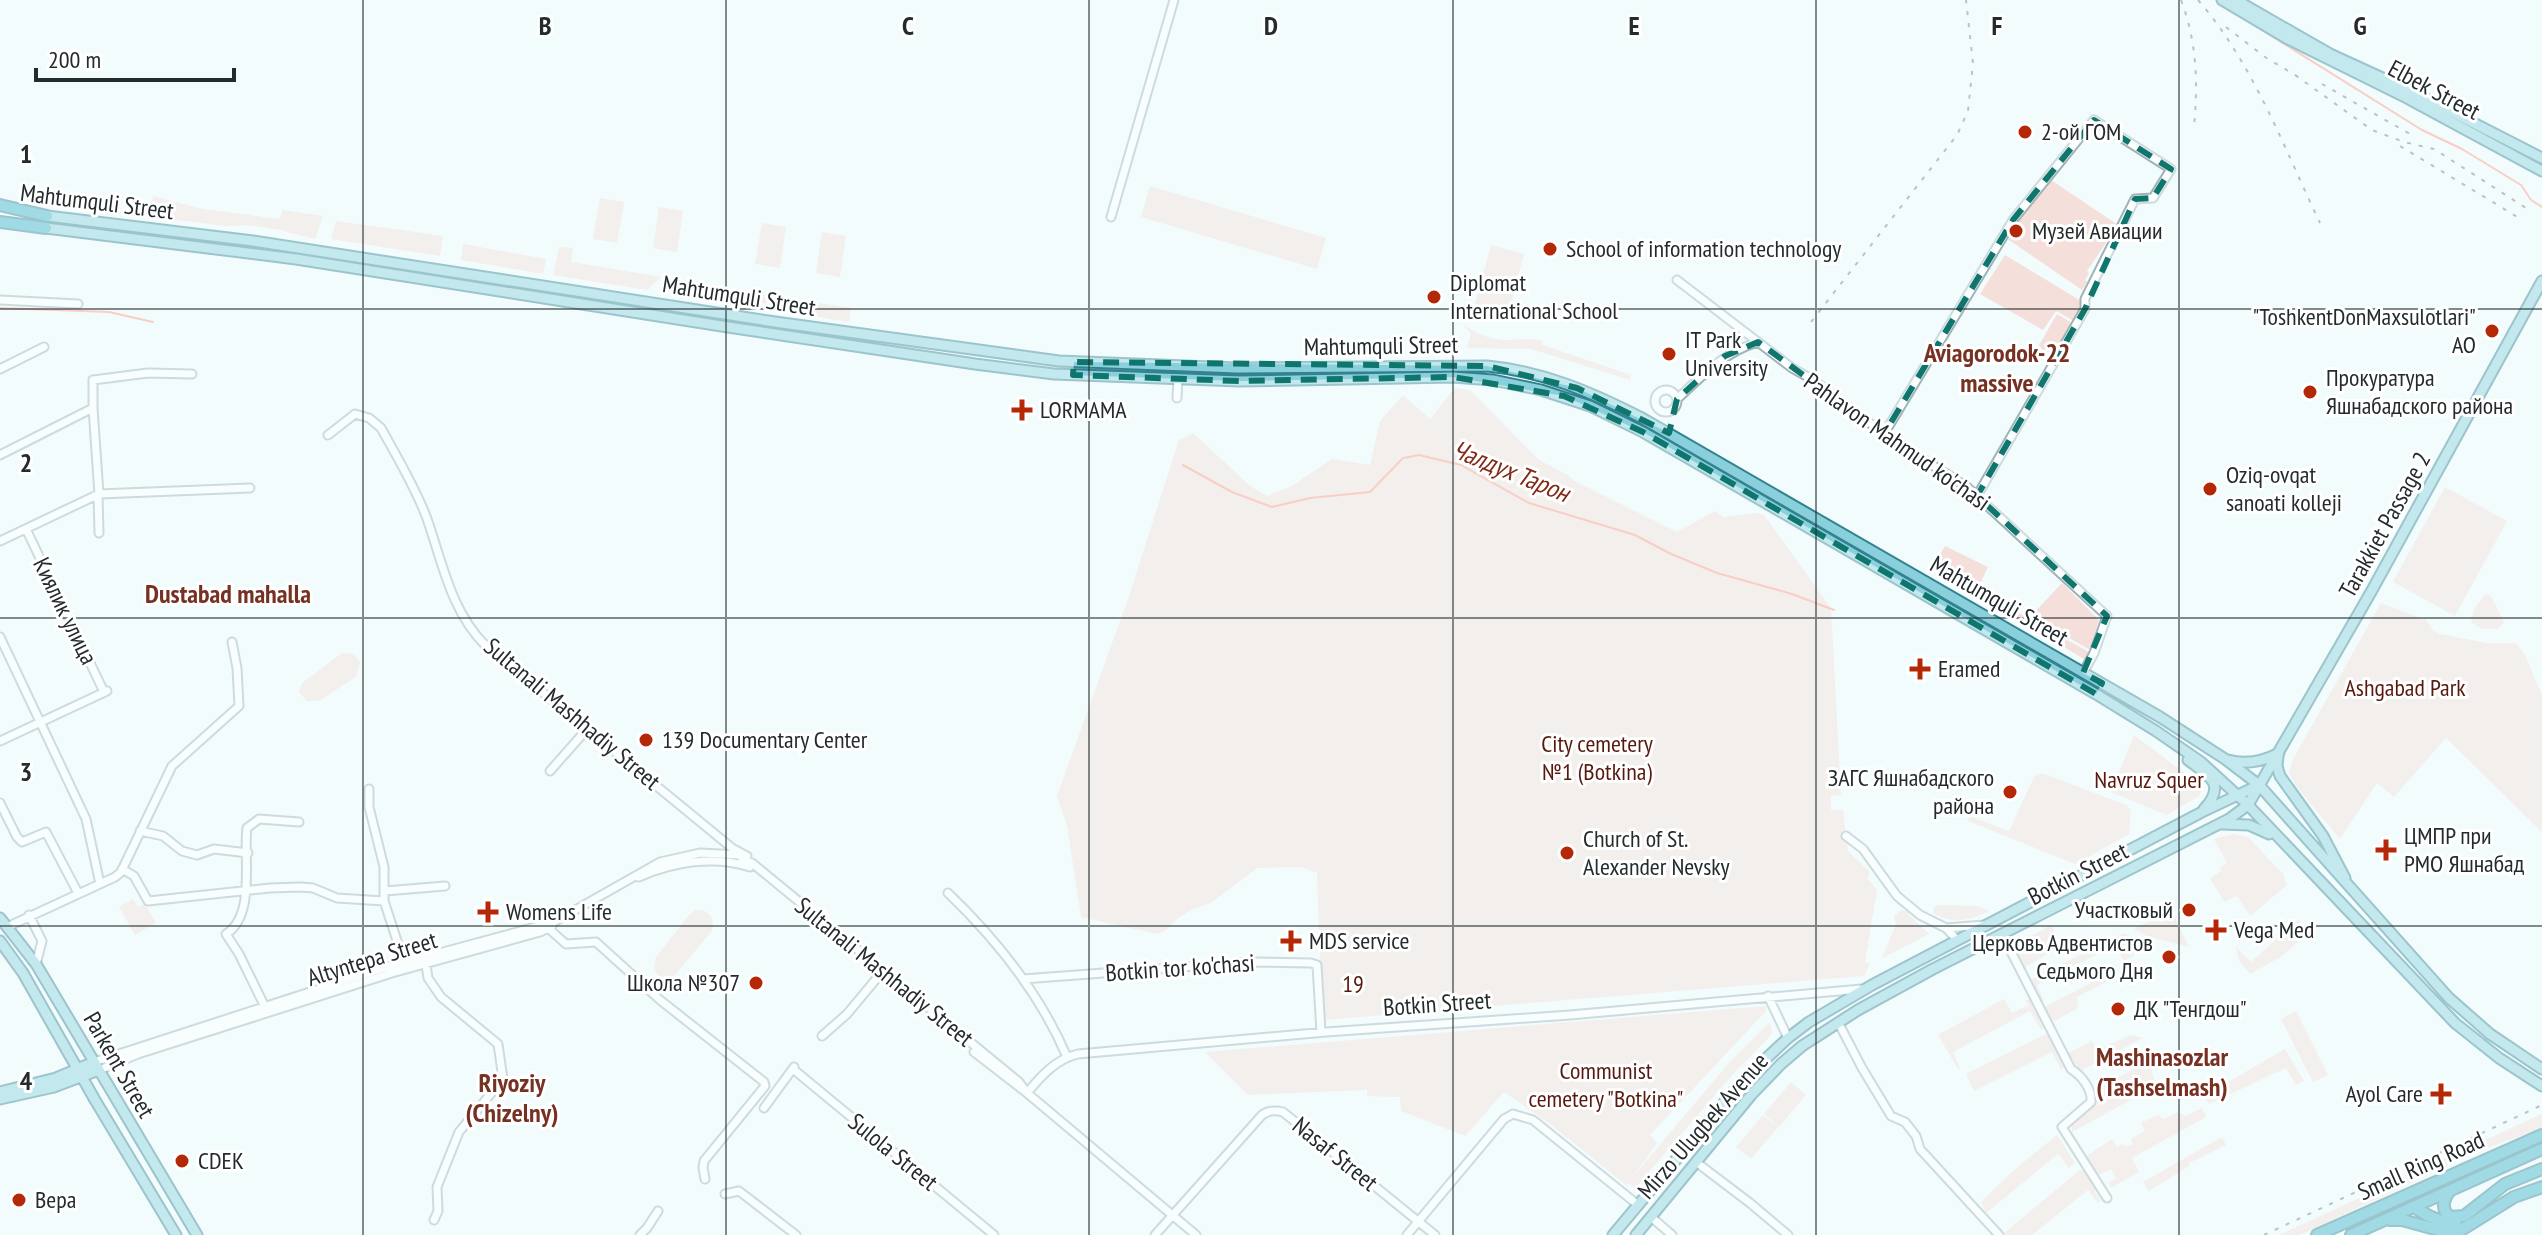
<svg xmlns="http://www.w3.org/2000/svg" width="2542" height="1235" font-family="'PT Sans Narrow',sans-serif">
<style>
.green{fill:#f4dfda}
.lines{fill:none;stroke-linecap:round;stroke-linejoin:round}
.stream{stroke:#ff9882;stroke-width:2}
.minor-casing{stroke:#a0b4b8;stroke-width:11}
.major-casing{stroke:#338290;stroke-width:13}
.highway-casing{stroke:#338290;stroke-width:14}
.minor{stroke:#fff;stroke-width:7}
.major{stroke:#8ad0dc;stroke-width:9}
.highway{stroke:#3cb1c5;stroke-width:10}
.rail{stroke:#757e7f;stroke-width:2;stroke-dasharray:4 8;stroke-linecap:butt}
.marked{fill:none;stroke:#0f766e;stroke-width:6;stroke-dasharray:16 10;stroke-linejoin:round}
.grid{fill:none;stroke:#232b2d;stroke-width:2;stroke-opacity:0.55}
.poi-dot{fill:#b42807;stroke:#fff;stroke-width:3}
.labels{text-anchor:middle;stroke-width:6;stroke-linejoin:round;paint-order:stroke}
.street-label{font-size:24px;fill:#232b2d;stroke:#fff}
.poi-label{font-size:24px;fill:#232b2d;stroke:#fff;text-anchor:start}
.park-label{font-size:24px;fill:#57190d;stroke:#fff}
.neighbourhood-label{font-size:26px;font-weight:bold;fill:#763123;stroke:#fff}
.water-label{font-size:26px;font-style:italic;fill:#822917;stroke:#fff}
.grid-label{font-size:26px;text-anchor:middle;font-weight:bold;fill:#232b2d;stroke:#fff;stroke-width:6;stroke-linejoin:round;paint-order:stroke}
</style>
<rect width="100%" height="100%" fill="#f3fcfd"/>
<path class="green" d="M2051 180 2118 225 2087 271 2089 273 2085 280 2087 282 2082 290 2006 238 2017 220Z
M1150 186 1326 238 1317 269 1141 217Z
M153 196 203 209 279 219 283 210 323 216 315 239 280 230 247 225 227 226 150 217Z
M600 198 624 202 617 243 593 239Z
M659 207 683 211 677 252 653 248Z
M336 221 443 236 440 256 331 239Z
M762 223 786 227 780 268 755 264Z
M822 232 846 236 840 277 816 273Z
M463 244 546 259 543 274 461 260Z
M1491 245 1524 254 1508 314 1475 305Z
M559 247 573 248 571 262 661 277 647 290 553 275Z
M2005 255 2081 301 2082 308 2074 321 2056 311 2043 330 1980 294Z
M750 292 851 308 849 322 769 309Z
M2057 314 2072 323 2054 355 2038 347Z
M1461 323C1474 332 1487 339 1503 340 1517 340 1528 337 1542 341L1543 345 1631 375 1630 380 1531 349 1467 348 1471 333Z
M1455 388 1469 390 1473 393 1539 460 1568 475 1573 480 1677 532 1715 511 1723 517 1757 513 1764 515 1831 608 1841 795 1831 796V810H1843L1848 851 1870 872 1867 878 1877 890 1865 962 1870 964 1864 976 1322 1020 1317 873 1301 867 1257 868 1211 903 1193 909 1178 918 1165 931 1157 934 1081 917 1067 826 1057 796 1129 596 1179 440 1193 433 1250 486 1267 496 1292 486 1332 459 1370 465 1380 421 1403 395 1430 419Z
M2445 487 2507 521 2455 616 2393 582Z
M1945 546 1988 567 1977 590 2089 652 2084 659 1932 569Z
M2062 583 2099 620 2090 650 2031 616Z
M2485 594 2491 596 2504 622 2498 629H2482L2471 622 2474 609Z
M2381 603 2426 620 2433 630 2440 634 2487 643H2516L2525 655 2542 695V832L2446 738 2394 797 2377 783 2340 839 2296 786 2289 773 2292 761Z
M342 653 354 654 360 662 356 677 319 701H307L299 692 302 683Z
M2134 735 2199 784 2202 789 2199 796 2167 815 2111 792Z
M2042 773 2126 805 2131 810 2129 834 2075 864 1968 821 1970 816 2009 831 2034 777Z
M2233 834 2248 837 2283 874 2287 885 2250 916 2237 896 2224 902 2210 878 2221 871 2219 868 2227 863 2214 839Z
M133 899 138 907 145 904 156 923 135 935 119 907Z
M1939 905 1977 906 1990 911C1970 920 1953 925 1933 913L1934 907Z
M695 910C709 909 717 919 711 932L675 975C666 980 658 978 654 969L656 957 689 915Z
M1901 910 1909 911V915L1929 934 1882 958 1896 924 1894 916Z
M2163 915 2175 918 2189 947 2147 936 2135 930V928Z
M2298 920 2310 931 2282 956 2250 974 2239 961 2236 947 2251 962Z
M2051 925 2062 946 2025 967 2013 946Z
M2124 933 2136 940 2138 943 2133 956 2124 961 2115 945 2037 985 2044 1001 2041 1002 2030 980Z
M2104 976 2107 982 2077 997 2078 1008 2051 1023 2043 1008Z
M2004 999 2012 1013 2027 1006 2030 1010 2026 1000 2030 999 2045 1028 2041 1030 2030 1011 1953 1052 1960 1068 1958 1069 1938 1035Z
M1766 1006V1011L1650 1135 1657 1143 1632 1178 1727 1065 1770 1022 1772 1034 1734 1073 1635 1188 1628 1183 1626 1185 1550 1124 1504 1092 1465 1136 1401 1111 1400 1097 1367 1096V1090L1248 1095 1205 1052Z
M2296 1011 2328 1075 2313 1082 2281 1019Z
M2046 1034H2050L2066 1067 2061 1069 2052 1052 1974 1091 1966 1074Z
M2131 1035 2143 1038 2080 1071 2068 1053 2092 1041 2097 1050Z
M2285 1049 2304 1081 2296 1085 2286 1068 2209 1104 2204 1096Z
M2149 1061 2156 1086 2072 1132V1122L2095 1103 2092 1091Z
M1791 1082 1806 1095 1779 1127 1764 1114Z
M2202 1108 2206 1117 2132 1158 2139 1172 2111 1188 2108 1183 2116 1178 2111 1169 2097 1176 2085 1157 2112 1139 2117 1147 2122 1144 2126 1147 2133 1144 2131 1139 2145 1131 2141 1123 2158 1115 2164 1119 2178 1112 2186 1116Z
M2542 1114V1128L2477 1152 2300 1235H2279Z
M1763 1115 1778 1127 1751 1159 1736 1147Z
M2057 1135 2075 1163 2069 1168 2058 1154 1986 1213 1981 1202 2014 1170Z
M2222 1137 2226 1145 2189 1163V1166L2149 1191 2143 1182Z
M2080 1170H2083L2095 1187V1192L2101 1201 2098 1203 2088 1190 2032 1235H2006L2004 1233Z"/>
<g class="lines">
<path class="stream" d="M2254 25 2422 130 2462 149 2521 185 2531 200 2542 207
M0 308 109 312 153 322
M1183 465 1232 492 1272 507 1310 498 1370 492 1403 458 1419 455 1461 465 1529 503 1635 535 1669 553 1717 573 1792 594 1834 610"/>
<defs>
<path id="minor" d="M1111 217 1174 0
M1677 280 1792 368 1815 381 1884 434 1968 488 2107 616 2094 653 2083 673
M0 300 78 304
M0 369 44 347
M1655 401a11 11 0 1 1 22 0a11 11 0 1 1-22 0Z
M1177 398 1178 379
M1677 399C1702 376 1724 352 1758 342
M1884 434 2013 220 2094 120 2171 169 2153 198 2135 199 2085 299V309L1977 496
M328 435 355 414 369 418 381 428C397 457 414 485 426 516 442 560 450 610 485 645L732 848 747 856 742 859 752 863 1019 1082 1027 1093
M0 455 93 408
M98 494 99 533
M99 494 93 408V380L148 373 192 374
M26 529 104 692
M0 541 99 494 250 488
M0 637 86 819 100 884
M0 741 107 691
M550 771 588 728
M369 789V807L384 867V901L404 962
M0 803 17 837 22 842 46 832 78 893
M140 831 163 836 182 851 197 855 214 849 248 853
M1846 836 1863 849 1897 896 1920 915 1946 928 1957 940
M122 869 134 876 148 901 270 888 301 887 313 888 337 898 384 901
M639 877C673 862 714 855 750 867
M385 891 445 886
M948 893C996 939 1041 996 1067 1057
M29 915 42 941 36 964
M7 927 115 877 121 872 172 766 239 706 237 668 232 642
M549 927 548 928 566 944 596 942 660 1000 764 1082 765 1086 704 1161 703 1168 705 1179
M1946 928 1984 925
M2002 934 2071 1069C2082 1076 2092 1089 2091 1102L2062 1127 2107 1198
M425 958 428 978 441 997 498 1044 503 1079 459 1132 437 1187 438 1211 434 1220
M1023 979 1250 962 1311 963 1317 965 1321 1032
M1768 996 1788 1038
M266 1009 239 954 226 934C256 915 243 858 247 828L259 819 299 822
M1838 1022 1862 1068 1891 1116 1905 1122 1916 1136 1920 1149 1999 1235
M822 1036 847 1014 882 972
M974 1052 1027 1093 1196 1235
M94 1062 384 968 554 922 660 862 700 853 741 855
M793 1069 994 1235
M99 1070 138 1054 392 973 540 932 552 926
M1027 1093C1041 1076 1056 1059 1078 1054L1326 1032 1570 1015 1861 989
M764 1108 794 1067
M1696 1162 1750 1203 1788 1235
M725 1194 739 1191 796 1235
M1651 1217 1672 1235
M640 1235 647 1228 658 1211
M1155 1235 1262 1115C1269 1110 1275 1110 1283 1112L1435 1235
M1407 1235 1504 1119 1513 1114 1533 1120 1638 1205"/>
<path id="major" d="M2222 0 2286 38 2407 98 2542 171
M2236 0 2330 54 2413 92 2542 158
M47 216 253 241 775 322 1059 361 1237 368 1487 366C1542 371 1591 392 1640 417L2160 717 2225 759 2259 785 2449 998 2490 1034 2542 1069
M46 228 296 259 728 327 975 364 1054 374 1239 381 1453 377 1493 380 1541 390 1590 406 1643 432 2096 694 2156 731 2201 762 2248 805 2455 1023 2499 1058 2542 1086
M2278 756 2277 766 2280 776 2323 836 2345 878
M2188 760C2209 776 2227 784 2204 809
M2228 760C2246 765 2262 762 2279 753
M2222 824 2249 825 2269 834
M0 918 36 964 197 1235
M0 941 23 973 95 1100 176 1235
M0 1092 56 1078 94 1062
M0 1099 54 1087 99 1070
M1613 1235 1742 1081 1788 1038 1809 1022 1872 985 2202 812 2259 785
M1636 1235 1752 1094 1781 1064 1802 1046 1858 1010 1933 969 2229 819 2248 805 2371 592 2542 281"/>
<path id="highway" d="M0 205 47 216
M0 222 46 228
M2449 1192C2443 1200 2441 1210 2450 1217L2464 1216 2505 1184 2542 1169
M2414 1207C2426 1215 2441 1224 2456 1222
M2390 1220H2402L2446 1232H2458L2514 1197 2542 1187
M2317 1235 2542 1135
M2351 1235 2542 1149"/>
</defs>
<use href="#minor" class="minor-casing"/>
<use href="#major" class="major-casing"/>
<use href="#highway" class="highway-casing"/>
<use href="#minor" class="minor"/>
<use href="#major" class="major"/>
<use href="#highway" class="highway"/>
<path class="rail" d="M2181 0C2197 42 2198 83 2194 127
M2198 0C2253 63 2284 148 2320 223
M2226 27 2265 57 2305 81
M2295 75 2372 130 2404 142 2434 149 2526 208
M2322 84 2410 134
M2400 146 2519 218
M1811 322 1957 135 1968 111 1973 63 1966 0
M2264 1235 2542 1105"/>
</g>
<path d="M0 0H2542V1235H0ZM2094 120 2171 169 2153 198 2135 199 2085 309 1977 496 2107 616 2083 673 2102 683 2096 694 1643 432 1564 396 1453 377 1239 381 1073 375 1074 362 1487 366 1577 388 1669 433 1677 399 1725 356 1758 342 1884 434 2013 220Z" fill="#f3fcfd" fill-opacity=".55" fill-rule="evenodd"/>
<path class="marked" d="M2094 120 2171 169 2153 198 2135 199 2085 309 1977 496 2107 616 2083 673 2102 683 2096 694 1643 432 1564 396 1453 377 1239 381 1073 375 1074 362 1487 366 1577 388 1669 433 1677 399 1725 356 1758 342 1884 434 2013 220Z"/>
<path class="grid" d="M363 0V1235M726 0V1235M1089 0V1235M1453 0V1235M1816 0V1235M2179 0V1235M0 309H2542M0 618H2542M0 926H2542"/>
<g class="poi-dot">
<circle cx="2025" cy="132" r="8"/>
<circle cx="2016" cy="231" r="8"/>
<circle cx="1550" cy="249" r="8"/>
<circle cx="1434" cy="297" r="8"/>
<circle cx="2492" cy="331" r="8"/>
<circle cx="1669" cy="354" r="8"/>
<circle cx="2310" cy="392" r="8"/>
<path d="M1018 398h8v8h8v8h-8v8h-8v-8h-8v-8h8z"/>
<circle cx="2210" cy="489" r="8"/>
<path d="M1916 657h8v8h8v8h-8v8h-8v-8h-8v-8h8z"/>
<circle cx="646" cy="740" r="8"/>
<circle cx="2010" cy="792" r="8"/>
<path d="M2382 838h8v8h8v8h-8v8h-8v-8h-8v-8h8z"/>
<circle cx="1567" cy="853" r="8"/>
<circle cx="2189" cy="910" r="8"/>
<path d="M484 900h8v8h8v8h-8v8h-8v-8h-8v-8h8z"/>
<path d="M2212 918h8v8h8v8h-8v8h-8v-8h-8v-8h8z"/>
<path d="M1287 929h8v8h8v8h-8v8h-8v-8h-8v-8h8z"/>
<circle cx="2169" cy="957" r="8"/>
<circle cx="756" cy="983" r="8"/>
<circle cx="2118" cy="1009" r="8"/>
<path d="M2437 1082h8v8h8v8h-8v8h-8v-8h-8v-8h8z"/>
<circle cx="182" cy="1161" r="8"/>
<circle cx="19" cy="1200" r="8"/>
</g>
<g class="labels">
<g class="street-label">
<text transform="translate(2434 90) rotate(28)" y="8">Elbek Street</text>
<text transform="translate(97 202) rotate(7)" y="8">Mahtumquli Street</text>
<text transform="translate(739 296) rotate(9)" y="8">Mahtumquli Street</text>
<text transform="translate(1381 346) rotate(-1)" y="8">Mahtumquli Street</text>
<text transform="translate(1897 442) rotate(35)" y="8">Pahlavon Mahmud ko'chasi</text>
<text transform="translate(2385 525) rotate(-61)" y="8">Tarakkiet Passage 2</text>
<text transform="translate(1999 601) rotate(30)" y="8">Mahtumquli Street</text>
<text transform="translate(65 611) rotate(64)" y="8">Киялик улица</text>
<text transform="translate(572 714) rotate(40)" y="8">Sultanali Mashhadiy Street</text>
<text transform="translate(2078 874) rotate(-27)" y="8">Botkin Street</text>
<text transform="translate(372 959) rotate(-17)" y="8">Altyntepa Street</text>
<text transform="translate(1180 968) rotate(-4)" y="8">Botkin tor ko'chasi</text>
<text transform="translate(884 972) rotate(39)" y="8">Sultаnali Mashhadiy Street</text>
<text transform="translate(1437 1004) rotate(-4)" y="8">Botkin Street</text>
<text transform="translate(119 1065) rotate(60)" y="8">Parkent Street</text>
<text transform="translate(1703 1126) rotate(-49)" y="8">Mirzo Ulugbek Avenue</text>
<text transform="translate(893 1152) rotate(39)" y="8">Sulola Street</text>
<text transform="translate(1335 1154) rotate(39)" y="8">Nasaf Street</text>
<text transform="translate(2421 1166) rotate(-24)" y="8">Small Ring Road</text>
</g>
<g class="poi-label">
<text x="2041" y="140">2-ой ГОМ</text>
<text x="2032" y="239">Музей Авиации</text>
<text x="1566" y="257">School of information technology</text>
<text x="1450" y="291">Diplomat<tspan x="1450" dy="28">International School</tspan></text>
<text x="2476" y="325" text-anchor="end">"ToshkentDonMaxsulotlari"<tspan x="2476" dy="28">AO</tspan></text>
<text x="1685" y="348">IT Park<tspan x="1685" dy="28">University</tspan></text>
<text x="2326" y="386">Прокуратура<tspan x="2326" dy="28">Яшнабадского района</tspan></text>
<text x="1040" y="418">LORMAMA</text>
<text x="2226" y="483">Oziq-ovqat<tspan x="2226" dy="28">sanoati kolleji</tspan></text>
<text x="1938" y="677">Eramed</text>
<text x="662" y="748">139 Documentary Center</text>
<text x="1994" y="786" text-anchor="end">ЗАГС Яшнабадского<tspan x="1994" dy="28">района</tspan></text>
<text x="2404" y="844">ЦМПР при<tspan x="2404" dy="28">РМО Яшнабад</tspan></text>
<text x="1583" y="847">Church of St.<tspan x="1583" dy="28">Alexander Nevsky</tspan></text>
<text x="2173" y="918" text-anchor="end">Участковый</text>
<text x="506" y="920">Womens Life</text>
<text x="2234" y="938">Vega Med</text>
<text x="1309" y="949">MDS service</text>
<text x="2153" y="951" text-anchor="end">Церковь Адвентистов<tspan x="2153" dy="28">Седьмого Дня</tspan></text>
<text x="740" y="991" text-anchor="end">Школа №307</text>
<text x="2134" y="1017">ДК "Тенгдош"</text>
<text x="2423" y="1102" text-anchor="end">Ayol Care</text>
<text x="198" y="1169">CDEK</text>
<text x="35" y="1208">Вера</text>
</g>
<g class="park-label">
<text x="2405" y="696">Ashgabad Park</text>
<text x="1597" y="752">City cemetery<tspan x="1597" dy="28">№1 (Botkina)</tspan></text>
<text x="2149" y="788">Navruz Squer</text>
<text x="1353" y="992">19</text>
<text x="1606" y="1079">Communist<tspan x="1606" dy="28">cemetery "Botkina"</tspan></text>
</g>
<g class="neighbourhood-label">
<text x="1997" y="362">Aviagorodok-22<tspan x="1997" dy="30">massive</tspan></text>
<text x="228" y="603">Dustabad mahalla</text>
<text x="2162" y="1066">Mashinasozlar<tspan x="2162" dy="30">(Tashselmash)</tspan></text>
<text x="512" y="1092">Riyoziy<tspan x="512" dy="30">(Chizelny)</tspan></text>
</g>
<g class="water-label">
<text transform="translate(1511 471) rotate(22)" y="9">Чалдух Тарон</text>
</g>
</g>
<g class="grid-label">
<text x="545" y="35">B</text>
<text x="908" y="35">C</text>
<text x="1271" y="35">D</text>
<text x="1634" y="35">E</text>
<text x="1997" y="35">F</text>
<text x="2360" y="35">G</text>
<text x="26" y="163">1</text>
<text x="26" y="472">2</text>
<text x="26" y="781">3</text>
<text x="26" y="1090">4</text>
</g>
<path d="M36 68v12h198v-12" fill="none" stroke="#232b2d" stroke-width="4"/>
<text x="48" y="68" font-size="24" fill="#232b2d" stroke="#ffffff" stroke-width="6" paint-order="stroke">200 m</text>
</svg>
